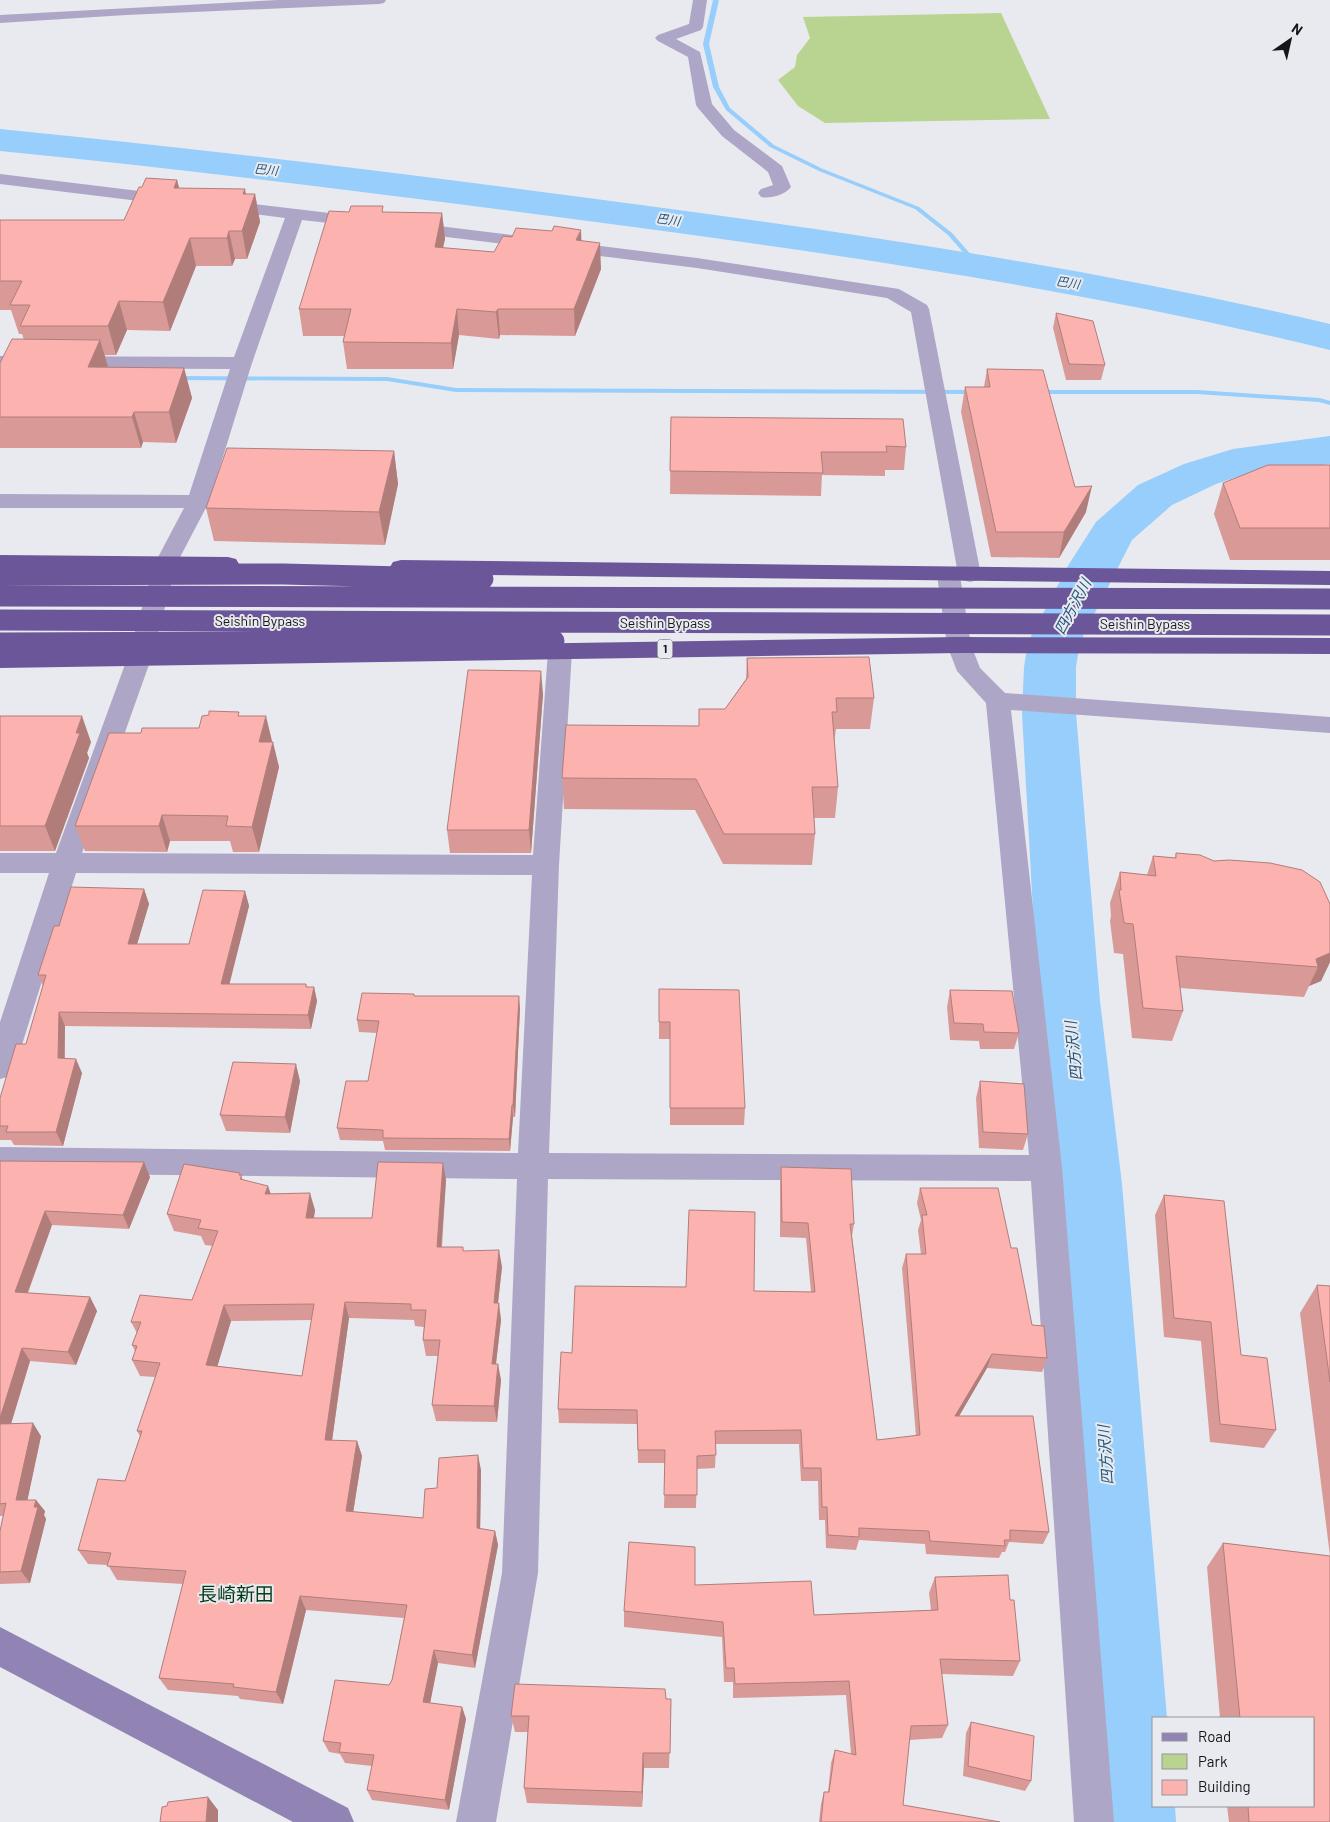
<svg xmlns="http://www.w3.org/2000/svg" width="1330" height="1822" font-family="Barlow,'Noto Sans JP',sans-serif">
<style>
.green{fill:#b9d490}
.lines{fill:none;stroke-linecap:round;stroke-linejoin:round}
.stream{fill:#97cefb;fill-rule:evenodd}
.river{fill:#97cefb;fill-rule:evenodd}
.street{fill:#aea6c7;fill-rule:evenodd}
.secondary{fill:#9184b4;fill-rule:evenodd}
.highway{fill:#6b569a;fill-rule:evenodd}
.highway-bridge{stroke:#6b569a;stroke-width:21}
.wall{fill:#d99a97;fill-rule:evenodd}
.shaded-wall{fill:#b07d7b}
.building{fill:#fcb3b0;stroke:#b07d7b;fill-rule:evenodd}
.labels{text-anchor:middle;stroke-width:4;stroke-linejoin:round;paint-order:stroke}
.far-water-label{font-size:12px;font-style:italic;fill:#24577c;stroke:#e8eaef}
.shield{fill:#e8eaef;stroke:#555658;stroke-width:1}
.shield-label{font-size:12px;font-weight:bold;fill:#161618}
.street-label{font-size:14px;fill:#161618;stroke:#e8eaef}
.water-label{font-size:15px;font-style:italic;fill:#24577c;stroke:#e8eaef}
.near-quarter-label{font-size:19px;fill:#043a17;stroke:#e8eaef}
</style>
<rect width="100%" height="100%" fill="#e8eaef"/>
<path class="green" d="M1001 13 1050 119 825 123 798 106 778 80 795 67 797 55 810 38 803 17Z"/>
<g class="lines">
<path class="stream" d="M713 0H719L709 44 719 87 730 108 774 145 823 169 919 207 952 233 980 265V267H976L948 235 915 209 819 171 770 147 726 110 713 87 703 44Z
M172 376 387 377 456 388 977 390 981 392 977 394 456 392 387 381 175 380H172Z
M1034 390H1197L1320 398 1330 401V405L1319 402 1197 394H1034Z"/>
<path class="river" d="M0 129C204 149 408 174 611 201 853 233 1093 268 1330 324V350C1093 292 853 256 611 224 408 197 204 171 0 151Z
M1330 436V464L1240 476 1216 484 1172 505 1132 540 1080 642 1076 667V713L1100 1001 1122 1184 1167 1718H1154V1806H1175L1176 1822H1088L1054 1184 1038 1001 1022 713 1024 667 1028 642 1069 564 1096 522 1138 485 1184 464 1233 449Z"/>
<path class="street" d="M278 0H386L384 3 379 4 126 15 0 23V15Z
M693 0H707L703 27 701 30 676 39 700 52 712 104 734 130 782 166 791 187C785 195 770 199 761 197L758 193 761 189 773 185 768 172 722 136 698 108 696 105 688 57 658 41 655 38 658 35 689 24Z
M0 174 172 195 178 196 181 200 178 204 172 205 0 184Z
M220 200 363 217 369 218 372 222 369 226 363 227 302 220 252 363 209 502 177 563 151 659 82 853 533 855 548 651 552 646 560 643 568 646 572 651 559 865 549 1153 1029 1155 986 703 957 671 947 645 937 575 940 570 948 568 956 570 958 574 911 312 887 298 697 268 406 232 400 231 397 227 400 223 406 222 697 258 899 289 927 305 929 309 981 575 978 580 970 582 962 580 960 576 971 645 980 668 1005 693 1330 717V733L1011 710 1062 1168 1114 1822H1074L1031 1181 548 1179 538 1573 496 1822H456L502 1573 517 1179 0 1173V1147L518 1153 532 875 76 873 15 1067 11 1076 0 1079V1022L49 873H0V853H56L127 659 155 563 184 508H0V494L189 495 230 369 0 368V356L234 357 285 218 214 209 211 205 214 201Z"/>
<path class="secondary" d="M0 1627 348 1808 354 1822H293L0 1667Z"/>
<path class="highway" d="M0 555 228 557 236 559 239 564 236 569 228 571 0 569Z
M401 560 1330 571V585L401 574 393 572 390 567 393 562Z
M959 637 1330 638V654L959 653 0 668V652Z"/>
<path class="highway-bridge" d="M0 575 283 574 483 579
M0 596 1330 599
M0 620 1330 625
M0 643 554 641"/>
</g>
<path class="wall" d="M177 180 179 188 246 194H255L260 222 247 259H235L232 266H196L170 331 127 330 116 355H105L108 367 184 368 192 398 176 443 143 442 141 448H0V363L24 340 22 334H19L11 310H0V220H124L142 187Z
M384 212 442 213 445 239 443 248 494 252 581 241 601 269 575 336 500 335 499 339 459 335 453 369H347L343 342 344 336H303L299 309Z
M1056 313 1105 365 1101 380H1066L1053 328Z
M987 369 1075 487 1086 512 1059 558 991 557 961 412 965 387H984Z
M671 417 906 447 904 470H885V476L822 475 821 496 670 494Z
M394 451 398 484 385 545 214 541 206 508Z
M1330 465V560H1230L1214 514 1223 483Z
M747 658 874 698 870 729H836L834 743 838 787 835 818H814L815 834 812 865 723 864 695 810 564 809 562 778 699 726 725 709 746 679Z
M543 694 531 853H450L447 830Z
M0 716 91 742 87 753 89 758 55 851H0Z
M240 716 272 742 279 767 259 852H233L230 841H170L167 852 85 851 75 826 141 733 199 728Z
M1176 853 1214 861 1330 904V962L1321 981 1309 986 1304 997 1180 988 1183 1011 1172 1041 1132 1038 1123 954 1114 953 1110 921 1111 916 1110 903 1120 872 1147 875 1153 856 1175 858Z
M144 889 149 904 137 944H189L245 891 249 906 229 984H306L307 987H314L317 1001 311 1029 65 1026V1059L82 1073 63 1146 14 1145 11 1140H0V1098L26 1044 43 986 38 975 59 926Z
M659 989 745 1108 744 1125H670V1039H659Z
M950 990 1019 1033 1014 1049H980L979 1041 950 1040 947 1007Z
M414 996 520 1008 515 1117H513L510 1151 385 1150 383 1141 340 1140 337 1128 368 1081 377 1033 359 1032 357 1020Z
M300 1081 290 1133 226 1131 220 1115Z
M980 1081 1028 1134 1023 1150 979 1148 976 1098Z
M0 1161 150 1177 129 1229 52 1225 28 1293 90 1297 97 1311 76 1365 30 1361 11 1424 41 1436 27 1500 45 1511 44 1515 46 1519 30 1583 0 1584V1531L3 1516H0Z
M781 1167 854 1224 852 1236 877 1440 916 1436 902 1268 906 1254H921L918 1230 921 1220 917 1203 920 1188 1011 1248 1032 1325 1047 1358 1042 1372 987 1368 959 1416 1049 1532 1043 1544 1009 1542 1005 1552H1002L999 1558 926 1554 925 1544 859 1540 856 1550 826 1548 825 1520H819L818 1481H801L799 1444H716L715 1468 697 1469 696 1508H664L665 1463H638L637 1424 559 1423 558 1409 572 1353 754 1291 811 1292 806 1238 780 1237V1182Z
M240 1173 243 1180 271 1194 315 1210 314 1218H372L446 1180 442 1247 463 1251 502 1267 498 1303 501 1320 496 1364 501 1380 497 1422 436 1421 432 1405 438 1356H426L423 1340 424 1327 415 1326 414 1320 349 1318 332 1441H357L362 1456 353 1512 423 1518 437 1488 481 1470 480 1529 495 1531 498 1545 475 1668 438 1663 430 1703 462 1707 466 1719 449 1810 372 1800 367 1790 372 1766 345 1763 340 1754 329 1752 323 1741 389 1685 392 1680 404 1618 306 1610 283 1704 240 1699 238 1696 168 1690 159 1678 183 1584 117 1580 108 1565 88 1564 78 1550 125 1481 140 1436 137 1431 155 1377 140 1376 132 1360 135 1351 132 1345 137 1333 131 1322 192 1300 213 1246 205 1245 201 1236 174 1231 167 1214ZM312 1320 302 1376 217 1366 231 1321Z
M1164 1195 1241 1355 1276 1430 1264 1448 1210 1442 1201 1341 1164 1337 1155 1215Z
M1317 1285 1330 1286V1822H1229L1227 1806H1314V1718H1220L1207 1567 1223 1543 1330 1556 1300 1313Z
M935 1577 1010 1600 1020 1661 1013 1676 941 1674 948 1725 942 1738 909 1740 903 1805 1000 1822H819L821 1804 824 1792H828L831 1763 835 1750 851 1754 846 1695 733 1698V1682H724L722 1637 624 1627V1611L695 1585 814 1615 931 1610 929 1593Z
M666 1699H671L669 1768H644L642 1807 527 1803 524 1788 528 1732H515L511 1716Z
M971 1722 1031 1781 1025 1791 963 1776 966 1733Z"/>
<path class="shaded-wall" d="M177 180 184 207 174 188Z
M245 189 249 210 255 194 260 222 247 259 242 231 243 194Z
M442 213 445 239 437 273 435 247Z
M581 230 582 256 576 240Z
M229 231 235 259 232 266 227 238Z
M190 238 196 266 170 331 163 302Z
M600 243 601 269 575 336 574 309Z
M119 301 127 330 116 355 108 326Z
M457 309 459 335 453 369 451 343Z
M498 309 500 335 499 339 496 312Z
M100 340 109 370 88 367Z
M184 368 192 398 176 443 169 412Z
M134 412 143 442 141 448 132 417Z
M394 451 398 484 385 545 379 512Z
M1092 486 1086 512 1059 558 1064 532Z
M541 671 543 694 531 853 529 830Z
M82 716 91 742 87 753 89 758 55 851 45 826Z
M266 716 272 741 265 767 259 742Z
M273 742 279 767 259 852 252 827Z
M162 815 170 841 167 852 159 826Z
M144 889 149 904 133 958 128 944Z
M245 891 249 906 226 998 221 984Z
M1330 953V962L1321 981 1309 986 1318 967 1316 959Z
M314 987 317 1001 311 1029 308 1015Z
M519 996 520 1008 515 1117 513 1105Z
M59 1012 65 1026 64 1072 58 1058Z
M76 1059 82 1073 63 1146 56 1132Z
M296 1064 300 1081 290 1133 285 1117Z
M512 1105 513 1117 510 1151 509 1139Z
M144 1162 150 1177 129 1229 123 1215Z
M443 1163 446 1180 440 1264 437 1247Z
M268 1186 274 1203 265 1194Z
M310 1193 315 1210 311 1235 306 1218Z
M45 1211 52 1225 23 1305 15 1292Z
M499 1250 502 1267 496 1320 494 1303Z
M90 1297 97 1311 76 1365 68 1352Z
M345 1302 349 1318 330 1455 325 1440Z
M499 1303 501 1320 494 1380 492 1364Z
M224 1305 231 1321 213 1381 206 1365Z
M22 1348 30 1361 7 1437 0 1427V1418Z
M992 1354 987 1368 951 1430 955 1416Z
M498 1364 501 1380 497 1422 494 1406Z
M33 1423 41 1436 25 1512 16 1500Z
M357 1441 362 1456 351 1526 346 1511Z
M478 1455 481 1470 480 1542 477 1528Z
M36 1500 45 1511 44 1515 46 1519 30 1583 21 1571Z
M495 1531 498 1545 475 1668 472 1655Z
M300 1596 306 1610 283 1704 276 1692Z
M434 1650 438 1663 428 1714 423 1702Z
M462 1707 466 1719 449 1810 445 1800Z
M643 1753 644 1768 642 1807V1792Z
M208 1797 218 1810V1822H206Z"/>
<path class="building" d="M146 178 177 180 174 188 245 189 243 194H255L242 231H229L227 238H190L163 302 119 301 108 326H20L30 305H10L22 281H0V220H124L139 187H142Z
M351 206H383L382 212 442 213 435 247 494 252 503 236 512 237 516 228 552 231 554 226 581 230 576 240 600 243 574 309H498L496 312 457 309 451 343 343 342 351 309H299L329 211 349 212Z
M1056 313 1093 321 1105 365 1069 364Z
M12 339 100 340 88 367 184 368 169 412H134L132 417H0V363Z
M987 369 1043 370 1075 487 1092 486 1064 532H996L965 387H990Z
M671 417 903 419 906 447 886 446 887 452H821L823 473 670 471Z
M227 448 394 451 379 512 206 508Z
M1268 465H1330V528H1240L1223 483Z
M869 657 874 698H836L837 712H832L838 787H812L815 834H724L696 779 562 778 566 725 699 726V709H725L748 677 747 658Z
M468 670 541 671 529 830H447Z
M209 711 239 712 238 716H266L259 742H273L252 827 226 826 228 816 162 815 159 826H75L109 733H141L142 728H199L202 716 209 715Z
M0 716H82L76 733H80L45 826H0Z
M1176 853 1200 855 1214 861 1229 860 1270 863 1302 870 1320 882 1330 904V953L1316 959 1318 967 1176 956 1183 1011 1143 1008 1133 924 1124 923 1119 890H1121L1120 872 1156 876 1153 856 1176 858Z
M71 887 144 889 128 944H189L203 890 245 891 221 984H306V987H314L308 1015 59 1012 58 1058 76 1059 56 1132H6L8 1126H0V1098L16 1044H26L46 975H38L54 926H59Z
M659 989 739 990 745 1108H670V1022H659Z
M950 990 1012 991 1019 1033 984 1032 983 1024 954 1023Z
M362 993 414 994V996H519L513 1105H512L509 1139 383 1138V1130L337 1128 346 1081H368L379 1021 357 1020Z
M233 1062 296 1064 285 1117 220 1115Z
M980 1081 1024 1084 1028 1134 983 1132Z
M0 1161 144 1162 123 1215 45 1211 15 1292 90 1297 68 1352 22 1348 0 1418Z
M378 1162 443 1163 437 1247H463V1251L499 1250 494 1303H499L492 1364H498L494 1406 432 1405 440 1340H423L426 1310H411V1304L345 1302 325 1440 357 1441 346 1511 423 1518 425 1489 437 1488 439 1458 478 1455 477 1528 495 1531 472 1655 434 1650 423 1702 462 1707 445 1800 367 1790 374 1755 339 1752 341 1743 323 1741 335 1680 389 1685 392 1680 407 1605 300 1596 276 1692 233 1687 234 1684 159 1678 186 1571 107 1566 111 1553 78 1550 98 1479 125 1481 142 1431H137L160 1363 132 1360 137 1346 132 1345 141 1322H131L140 1295 192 1300 218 1231 198 1228 201 1220 167 1214 184 1164 240 1173 239 1175H242L240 1179 268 1186 265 1194 310 1193 306 1218H372ZM314 1304 302 1376 206 1365 224 1305Z
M781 1167 851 1169 854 1224H850L877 1440 920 1435 906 1254H926L922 1215H927L920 1188H998L1011 1248H1017L1032 1325 1044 1326 1047 1358 992 1354 955 1416H1033L1049 1532 1010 1530V1540H1004L1005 1546 930 1541 929 1531 859 1528V1537L828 1535 827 1507H822L821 1468H803L801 1430 715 1431 716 1455 697 1456V1495H664L665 1450H638L637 1410 558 1409 561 1352 572 1353 575 1286 686 1287 689 1210 755 1212 754 1291 815 1292 808 1223 782 1222Z
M1164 1195 1224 1201 1241 1355 1267 1358 1276 1430 1220 1424 1211 1322 1174 1318Z
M1317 1285 1330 1286V1382Z
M33 1423 16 1500H36L34 1507H38L21 1571 0 1572V1531L6 1503 0 1504V1424Z
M629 1542 695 1547V1585L811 1581 814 1615 938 1610 935 1577 1008 1575 1010 1600H1014L1020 1661 940 1659 948 1725 911 1726 903 1805 1000 1822H821L824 1792H829L835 1750 856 1755 849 1681 735 1684 734 1668H726L723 1622 624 1611Z
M1223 1543 1330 1556V1822H1249L1248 1806H1314V1718H1240Z
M515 1684 665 1689 666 1699H671L670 1753H643L642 1792 524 1788 529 1716H511Z
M971 1722 1034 1736 1031 1781 968 1766Z
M208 1797 206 1822H160L162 1807 167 1806 168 1802Z"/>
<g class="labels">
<g class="far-water-label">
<text transform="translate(266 170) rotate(6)" y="4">巴川</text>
<text transform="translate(668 220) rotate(8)" y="4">巴川</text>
<text transform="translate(1068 283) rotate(9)" y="4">巴川</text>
</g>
<rect class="shield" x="657.5" y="639.5" width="15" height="19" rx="4"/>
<g class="shield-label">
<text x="665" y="653">1</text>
</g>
<g class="street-label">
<text x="260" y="626">Seishin Bypass</text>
<text x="665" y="628">Seishin Bypass</text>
<text x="1145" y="629">Seishin Bypass</text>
</g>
<g class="water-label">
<text transform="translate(1073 607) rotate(-62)" y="5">四方沢川</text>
<text transform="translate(1074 1051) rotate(-96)" y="5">四方沢川</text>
<text transform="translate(1106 1455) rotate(-94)" y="5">四方沢川</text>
</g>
<g class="near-quarter-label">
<text x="236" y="1601">長崎新田</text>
</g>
</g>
<rect x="1152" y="1717" width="162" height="90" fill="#e8eaef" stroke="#949599"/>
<rect x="1162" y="1733" width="25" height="8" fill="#9184b4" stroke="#949599"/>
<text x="1198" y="1742" font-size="15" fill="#161618">Road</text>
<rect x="1162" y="1754" width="25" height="15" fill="#b9d490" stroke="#949599"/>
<text x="1198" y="1767" font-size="15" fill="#161618">Park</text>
<rect x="1162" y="1780" width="25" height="15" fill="#fcb3b0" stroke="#949599"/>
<text x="1198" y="1792" font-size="15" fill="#161618">Building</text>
<g transform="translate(1290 40) rotate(34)" stroke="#e8eaef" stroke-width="4" paint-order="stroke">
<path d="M0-4L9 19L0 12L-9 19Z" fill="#161618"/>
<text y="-8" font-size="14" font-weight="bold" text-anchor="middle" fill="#161618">N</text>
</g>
</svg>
